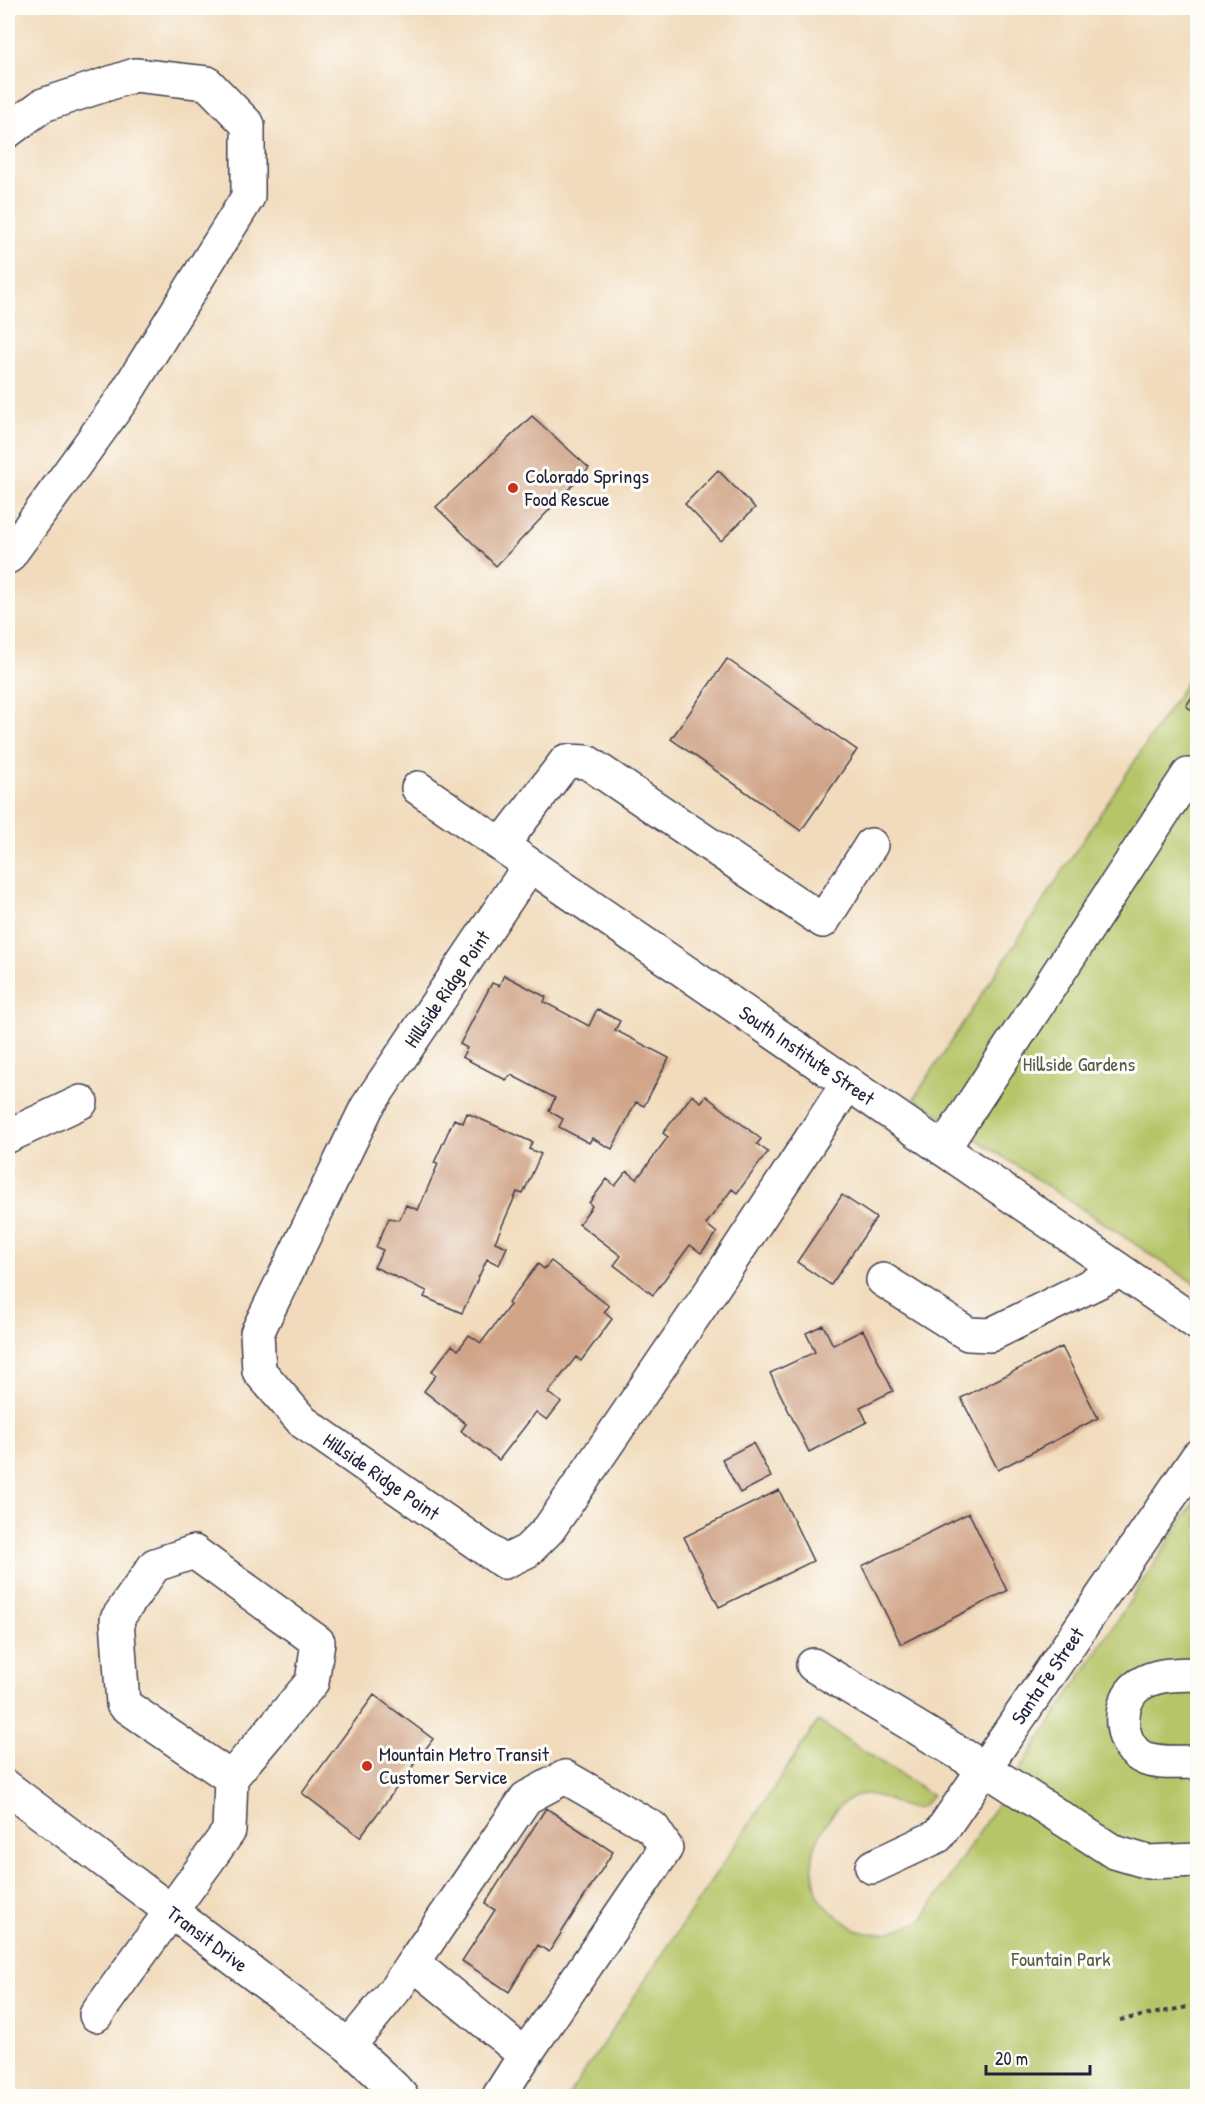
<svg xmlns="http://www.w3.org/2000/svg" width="1205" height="2104" font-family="'Patrick Hand',sans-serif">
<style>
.green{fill:#b6c567;stroke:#6c7451;stroke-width:1.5}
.building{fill:#d0a488}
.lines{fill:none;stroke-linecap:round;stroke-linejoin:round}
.minor-casing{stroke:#413e4e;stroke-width:36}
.path{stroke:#413e4e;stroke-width:4;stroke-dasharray:4.5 4.5;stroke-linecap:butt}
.minor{stroke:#fff;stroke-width:33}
.poi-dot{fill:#c8321e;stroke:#fdfcf7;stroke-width:2}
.labels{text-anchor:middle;stroke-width:6;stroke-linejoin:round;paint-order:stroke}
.poi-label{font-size:20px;fill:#22223b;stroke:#fdfcf7;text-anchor:start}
.street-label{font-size:20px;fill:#22223b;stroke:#fdfcf7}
.park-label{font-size:20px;fill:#565b4a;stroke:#fdfcf7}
</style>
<rect width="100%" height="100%" fill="#fdfcf7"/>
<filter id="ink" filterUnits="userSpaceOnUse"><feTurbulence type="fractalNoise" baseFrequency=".0167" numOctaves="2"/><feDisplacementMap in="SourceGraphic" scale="12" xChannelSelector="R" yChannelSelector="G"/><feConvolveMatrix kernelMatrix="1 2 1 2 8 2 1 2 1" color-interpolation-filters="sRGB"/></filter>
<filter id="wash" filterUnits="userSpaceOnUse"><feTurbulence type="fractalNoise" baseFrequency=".008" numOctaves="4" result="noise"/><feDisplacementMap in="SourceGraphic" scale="24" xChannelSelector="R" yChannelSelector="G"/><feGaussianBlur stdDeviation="1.35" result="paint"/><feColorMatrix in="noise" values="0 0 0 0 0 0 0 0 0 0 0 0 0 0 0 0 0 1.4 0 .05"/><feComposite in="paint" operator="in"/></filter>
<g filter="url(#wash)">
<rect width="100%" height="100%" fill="#f1dbbc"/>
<path class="green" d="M1197 666V1285L914 1098Z
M1197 1498V2096H568L818 1721 932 1795C930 1798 926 1803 923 1805 897 1823 865 1756 823 1829 814 1845 810 1859 814 1877 815 1883 816 1890 818 1895 824 1908 840 1918 851 1926 873 1942 899 1929 921 1921Z"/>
<g id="blocks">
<path class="building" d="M532 416 589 468 496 566 436 507Z
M718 470 755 508 721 541 685 504Z
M727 659 857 750 801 831 671 739Z
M1198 688V714L1186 706Z
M504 975 546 997 544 1002 589 1026 597 1009 620 1021 615 1030 669 1058 644 1106 636 1102 612 1149 592 1138 589 1143 559 1127 563 1119 549 1111 555 1098 511 1075 506 1080 462 1057 467 1048 460 1044 492 983 499 986Z
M692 1095 701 1102 706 1096 761 1139 757 1144 768 1152 737 1193 732 1189 706 1224 717 1233 701 1253 690 1245 653 1295 614 1265 621 1256 579 1224 592 1206 589 1203 607 1179 615 1186 627 1171 637 1179 668 1137 663 1133Z
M467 1113 532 1142 529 1149 541 1154 523 1194 517 1192 495 1242 507 1247 499 1265 487 1259 462 1313 424 1297 427 1291 374 1267 383 1250 376 1247 389 1218 399 1220 406 1205 418 1210 438 1164 434 1163 454 1119 463 1123Z
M842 1195 876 1218 831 1285 797 1262Z
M551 1261 609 1306 604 1312 612 1319 581 1361 576 1357 548 1393 561 1402 547 1420 536 1412 499 1460 461 1431 466 1424 424 1391 436 1375 431 1372 452 1345 458 1350 469 1335 481 1343 510 1305 508 1303 538 1264 544 1269Z
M823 1325 833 1345 863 1330 893 1391 860 1407 867 1422 809 1452 770 1373 815 1352 806 1333Z
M1062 1347 1098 1418 998 1470 961 1398Z
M753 1443 771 1477 740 1493 722 1459Z
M779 1490 813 1561 719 1607 684 1537Z
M969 1513 1007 1591 901 1644 862 1566Z
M374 1695 433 1739 360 1837 302 1793Z
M546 1808 613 1852 549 1952 538 1945 509 1992 462 1961 495 1910 485 1904Z"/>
</g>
</g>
<g filter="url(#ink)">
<use href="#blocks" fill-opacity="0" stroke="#413e4e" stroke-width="1.5"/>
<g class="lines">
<defs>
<g id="minor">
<path d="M8 131 43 105 135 75 207 83 248 125V197L123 398 8 557"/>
<path id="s1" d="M418 788 1198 1324"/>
<path d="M502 845 566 761 587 762 823 921 871 845"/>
<path id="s2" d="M530 865 367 1107 257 1333 259 1371 303 1422 504 1562 527 1551 549 1529 715 1285 848 1083"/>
<path d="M8 1136 81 1102"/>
<path d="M943 1149 1188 775"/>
<path d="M883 1280 968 1334 990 1335 1120 1271"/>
<path d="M813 1665 984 1768 1114 1852 1148 1862 1198 1860"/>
<path d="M1198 1674C1176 1675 1158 1673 1139 1685 1115 1701 1118 1749 1146 1759 1162 1764 1181 1762 1198 1762"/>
<path id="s3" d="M8 1788 349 2046 393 2087 401 2096"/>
<path id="s4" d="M872 1867 938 1836 1198 1456"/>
<path d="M413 1963 526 1798 565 1777 653 1828 666 1848 525 2055"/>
<path d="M96 2015 229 1831 231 1778 312 1682 318 1642 194 1552 155 1565 117 1619 123 1704 231 1778"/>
<path d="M349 2046 397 1987 413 1963 525 2055 499 2096"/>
</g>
</defs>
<use href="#minor" class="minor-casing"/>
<path class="path" d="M1120 2020 1198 2005"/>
<use href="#minor" class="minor"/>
</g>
</g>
<g class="poi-dot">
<circle cx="513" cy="488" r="6"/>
<circle cx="367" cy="1766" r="6"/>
</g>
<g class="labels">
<g class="poi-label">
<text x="525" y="483">Colorado Springs<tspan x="525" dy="23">Food Rescue</tspan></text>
<text x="379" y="1761">Mountain Metro Transit<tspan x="379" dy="23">Customer Service</tspan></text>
</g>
<g class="street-label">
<text transform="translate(447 989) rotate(-56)" y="7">Hillside Ridge Point</text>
<text dy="7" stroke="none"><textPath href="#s1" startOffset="472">South Institute Street</textPath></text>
<text dy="7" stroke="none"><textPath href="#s2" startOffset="744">Hillside Ridge Point</textPath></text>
<text dy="7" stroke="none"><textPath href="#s4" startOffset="267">Santa Fe Street</textPath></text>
<text dy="7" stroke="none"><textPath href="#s3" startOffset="250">Transit Drive</textPath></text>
</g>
<g class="park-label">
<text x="1079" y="1071">Hillside Gardens</text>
<text x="1061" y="1966">Fountain Park</text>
</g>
</g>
<rect width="1205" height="2104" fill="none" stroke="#fdfcf7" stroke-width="30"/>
<path d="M986 2065v9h104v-9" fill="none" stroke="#22223b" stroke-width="3"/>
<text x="995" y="2065" font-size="18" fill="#22223b" stroke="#fdfcf7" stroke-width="4.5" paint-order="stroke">20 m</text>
</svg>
